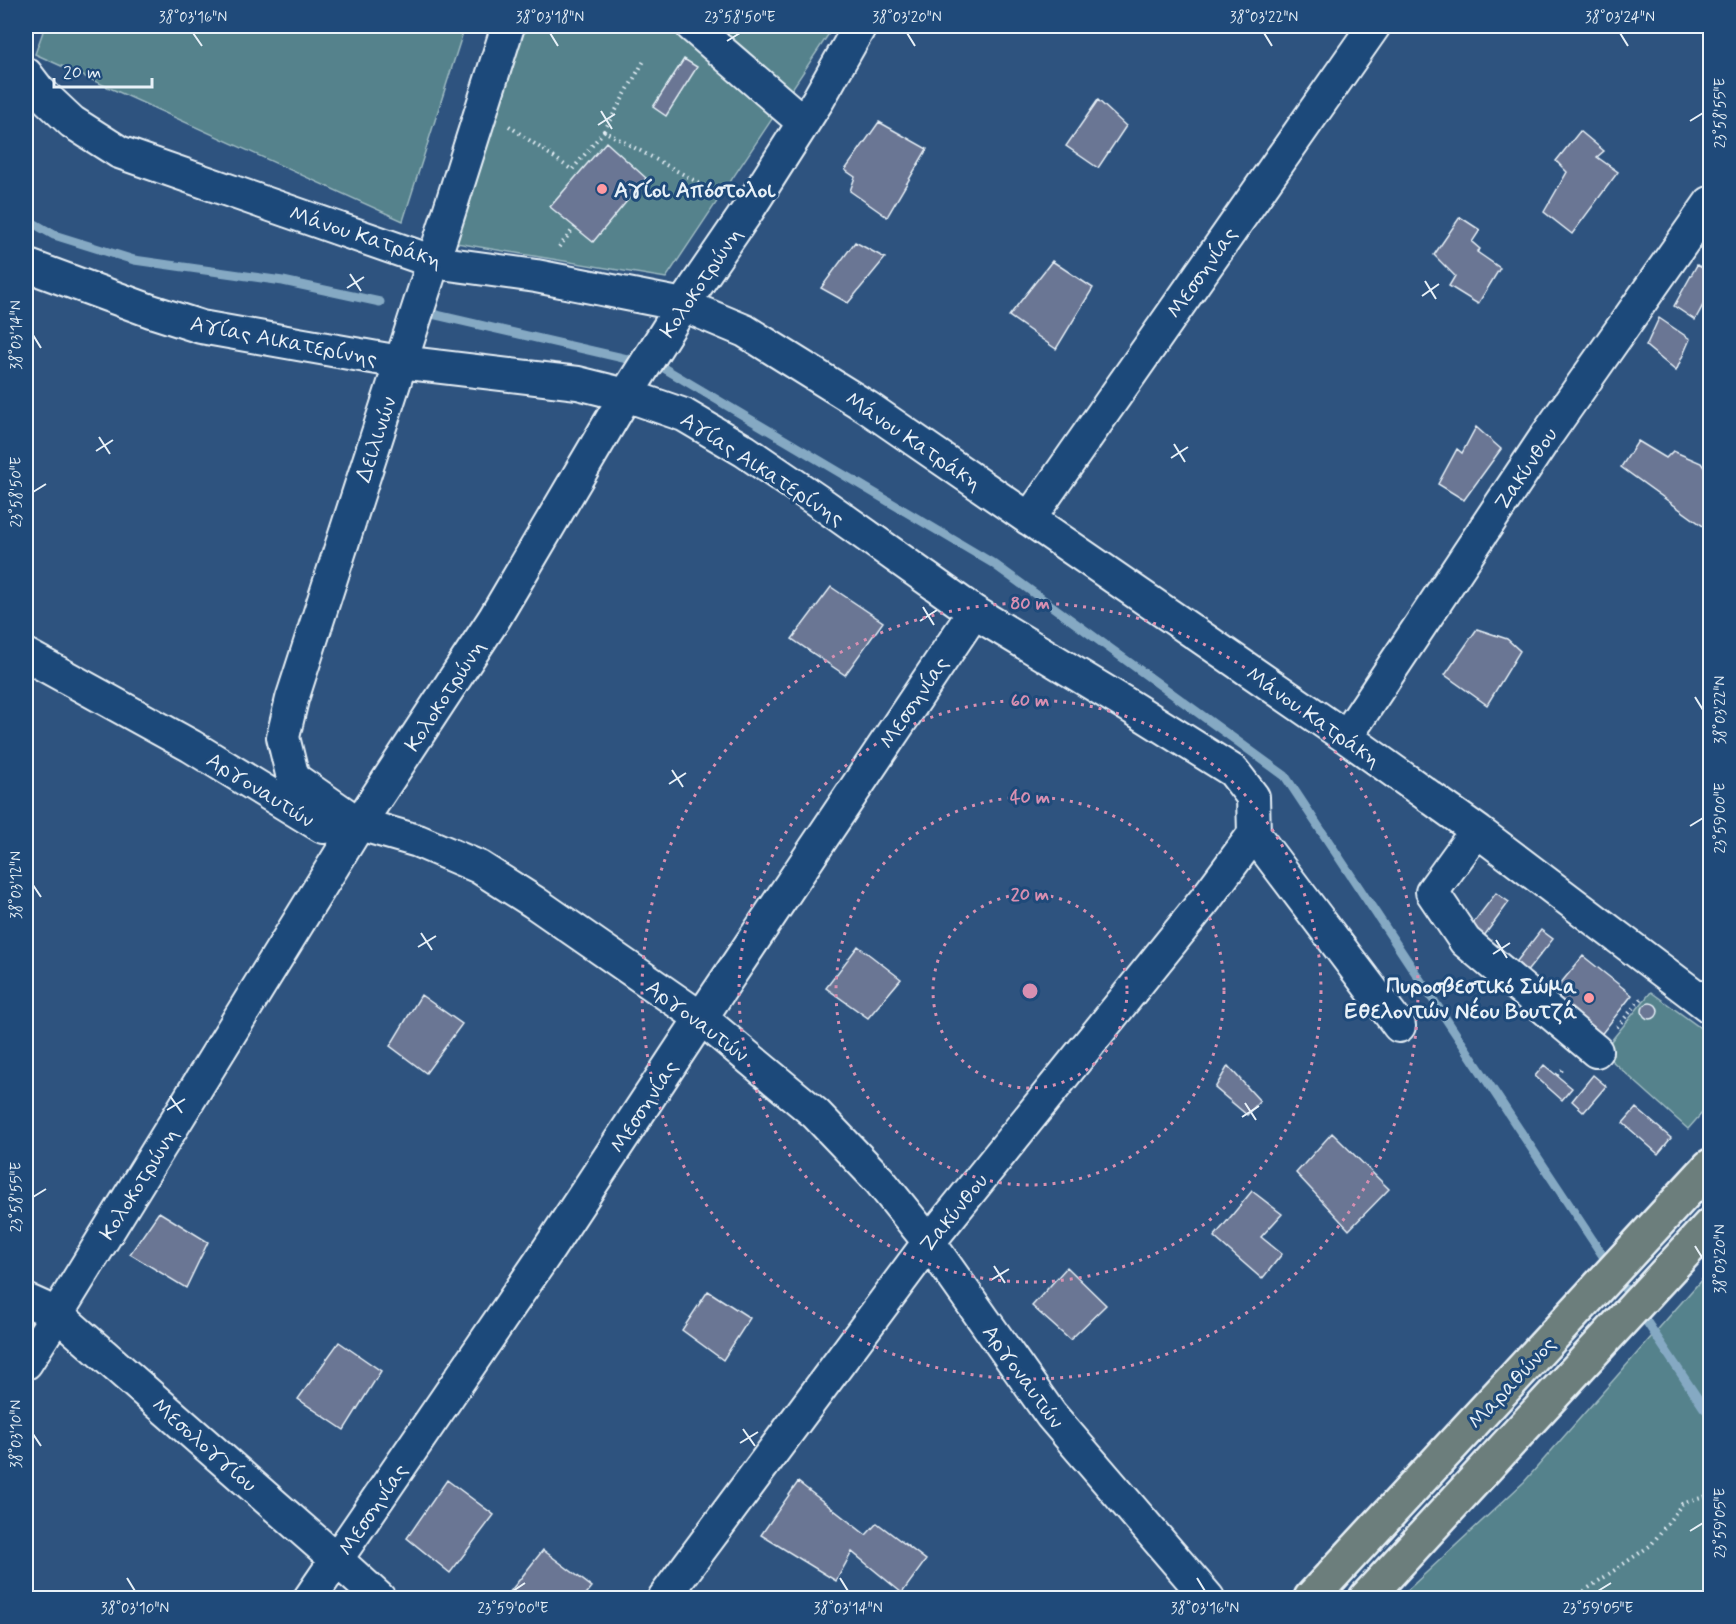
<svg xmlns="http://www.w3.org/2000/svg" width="1736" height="1624" font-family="Mynerve,sans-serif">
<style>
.green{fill:#54828c;stroke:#9ebac2;stroke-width:1.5}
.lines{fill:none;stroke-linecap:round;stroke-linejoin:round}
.stream{stroke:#85a9c3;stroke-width:9}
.building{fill:#6b7694;stroke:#e8f1f8;stroke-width:1.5}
.minor-casing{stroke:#e8f1f8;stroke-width:36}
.major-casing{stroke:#e8f1f8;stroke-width:38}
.path{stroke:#e8f1f8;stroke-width:4;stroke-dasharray:1.5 4.5;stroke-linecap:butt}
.minor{stroke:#1f4a7a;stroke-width:32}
.major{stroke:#6c7e7c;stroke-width:33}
.ticks{fill:none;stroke:#e8f1f8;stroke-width:2}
.ring{fill:none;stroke:#d78fb1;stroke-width:3;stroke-dasharray:3 6}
.poi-dot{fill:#ff9aa2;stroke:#1f4a7a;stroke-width:2}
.labels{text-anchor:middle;stroke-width:6;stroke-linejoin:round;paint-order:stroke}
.poi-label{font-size:22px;font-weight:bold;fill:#e8f1f8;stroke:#1f4a7a;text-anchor:start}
.street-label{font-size:22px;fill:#e8f1f8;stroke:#1f4a7a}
.centre{fill:#d78fb1;stroke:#1f4a7a;stroke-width:3}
.ring-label{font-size:18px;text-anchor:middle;font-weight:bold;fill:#d78fb1;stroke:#1f4a7a;stroke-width:6;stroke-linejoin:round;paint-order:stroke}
.neatline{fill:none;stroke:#e8f1f8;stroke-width:2}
.ticks-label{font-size:15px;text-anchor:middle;fill:#e8f1f8}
</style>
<rect width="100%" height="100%" fill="#2e537f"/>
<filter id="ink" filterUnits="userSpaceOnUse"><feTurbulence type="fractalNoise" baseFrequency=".0167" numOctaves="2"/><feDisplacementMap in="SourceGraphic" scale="12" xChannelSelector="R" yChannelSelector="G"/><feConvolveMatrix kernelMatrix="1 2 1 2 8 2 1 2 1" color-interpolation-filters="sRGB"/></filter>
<g filter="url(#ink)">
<path class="green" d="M45 26H465L403 221 35 54Z
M524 26H834L666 278 456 243Z
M1651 992 1710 1035V1104L1688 1129 1602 1052Z
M1710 1270V1598H1399L1524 1482Z"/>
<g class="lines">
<path class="stream" d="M26 219 54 235 134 260 283 281 380 302
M432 314 662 367 994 564 1285 776 1609 1265
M1617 1277 1704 1408 1710 1413"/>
</g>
<path class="building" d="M684 59 697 67 666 116 653 107Z
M1098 100 1126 126 1098 168 1066 146Z
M879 122 927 149 887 217 850 191 855 177 845 170Z
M1580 131 1604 151 1597 157 1618 172 1572 234 1544 212 1567 172 1556 161Z
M606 142 646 178 593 242 550 207Z
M1460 217 1480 230 1472 242 1480 249 1477 252 1500 268 1478 304 1449 286 1455 276 1434 255Z
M855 242 885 258 848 303 821 288Z
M1052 261 1093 288 1056 349 1009 316Z
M1697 265 1710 272V292L1695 320 1674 306Z
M1659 318 1690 339 1676 371 1646 346Z
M1476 427 1501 449 1464 500 1438 484 1457 449 1462 453Z
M1638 441 1666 458 1673 451 1701 463 1710 476V531L1621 467Z
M831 587 883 622 845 675 792 639Z
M1477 629 1507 639 1520 651 1487 705 1445 675Z
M1496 893 1509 902 1484 936 1470 927Z
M1541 930 1553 939 1525 974 1514 965Z
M858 946 901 979 868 1018 826 988Z
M1583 956 1632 995 1596 1041 1546 1001Z
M421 995 462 1024 426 1073 390 1046Z
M1642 1011a8 8 0 1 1 16 0a8 8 0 1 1-16 0Z
M1544 1065 1572 1088 1562 1100 1535 1076Z
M1228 1066 1260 1101 1247 1115 1215 1088Z
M1593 1075 1606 1086 1584 1112 1572 1101Z
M1636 1108 1671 1138 1658 1154 1623 1123Z
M1332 1133 1389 1189 1349 1230 1296 1173Z
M1252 1191 1282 1214 1261 1237 1282 1254 1262 1279 1214 1237Z
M159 1212 208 1242 186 1288 130 1254Z
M1067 1267 1106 1305 1070 1340 1032 1306Z
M708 1291 750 1318 723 1360 682 1330Z
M339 1342 381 1371 344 1430 298 1399Z
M447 1480 494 1515 450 1573 407 1538Z
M798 1482 866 1535 877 1523 926 1560 902 1593 852 1552 836 1581 761 1535Z
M543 1550 592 1587 583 1598H557L553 1595 550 1598H505Z"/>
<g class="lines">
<defs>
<path id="minor" d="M692 26 803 122
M26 74 39 91 72 122 119 152 434 262 536 276 683 305 745 331 867 407 1346 737 1479 832 1710 1007
M26 265 151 311 201 327 400 362 578 383 626 395 684 415 745 451 818 501 974 612 1131 707 1233 771 1253 797 1254 834
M1029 519 1374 26
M26 655 191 746 323 827 359 824 418 841 479 867 534 902 701 1018 816 1114 879 1180 929 1242 1051 1415 1208 1598
M1346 737 1547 435 1710 203
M359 824 293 778 283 737 292 699C364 474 438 251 508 26
M1479 832 1466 845 1432 892 1465 941 1596 1051
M1254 834 1399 1026
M26 1300 57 1314 337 1560 379 1598
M26 1363 57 1314 359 824 494 619 626 395 683 305 748 210 818 100 860 26
M310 1598 548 1250 701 1018 974 612
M664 1598 929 1242 1205 900 1254 834"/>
<path id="major" d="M1311 1598 1710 1166
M1366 1598 1710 1225"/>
</defs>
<use href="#minor" class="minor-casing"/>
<use href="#major" class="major-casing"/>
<path class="path" d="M509 126 572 170 604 131 721 195
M604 131 645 59
M559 247 575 227
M1617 1027 1643 997
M1557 1075 1564 1068 1565 1069
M1574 1598 1651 1545 1682 1504 1710 1495"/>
<use href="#minor" class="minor"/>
<use href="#major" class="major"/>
</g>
</g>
<path class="ticks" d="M193 33 202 46M550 33 558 46M907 33 915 46M1264 33 1272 46M1620 33 1628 46M727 41 740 33M601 111 612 129M1690 121 1703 113M598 125 615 114M350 274 361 291M1425 281 1436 299M347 288 364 277M1422 296 1439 284M33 335 41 348M99 437 110 454M1174 444 1185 462M96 451 113 440M1171 458 1188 447M33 492 46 484M923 607 934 625M920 621 937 610M1695 697 1703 710M672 770 683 787M669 784 686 773M1690 826 1703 818M33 885 41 897M421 933 432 950M1496 940 1507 958M418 947 436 936M1493 954 1510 943M170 1096 182 1113M1245 1103 1256 1120M167 1110 185 1099M1242 1117 1259 1106M33 1197 46 1189M1695 1246 1703 1259M994 1266 1005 1283M991 1280 1009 1269M743 1429 755 1446M33 1434 41 1446M740 1443 758 1432M1690 1531 1703 1523M127 1578 135 1591M840 1578 848 1591M1197 1578 1205 1591M513 1591 525 1583M1598 1591 1611 1583"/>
<g class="ring">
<circle cx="1030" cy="991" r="97"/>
<circle cx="1030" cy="991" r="194"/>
<circle cx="1030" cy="991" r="291"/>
<circle cx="1030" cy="991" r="388"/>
</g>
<g class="poi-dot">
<circle cx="602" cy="189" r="6"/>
<circle cx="1589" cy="998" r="6"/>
</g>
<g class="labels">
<g class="poi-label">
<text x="614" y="197">Αγίοι Απόστολοι</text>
<text x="1577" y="993" text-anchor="end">Πυροσβεστικό Σώμα<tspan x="1577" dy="25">Εθελοντών Νέου Βουτζά</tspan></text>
</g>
<g class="street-label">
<text transform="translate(366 236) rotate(18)" y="8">Μάνου Κατράκη</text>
<text transform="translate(1201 272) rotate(-55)" y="8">Μεσσηνίας</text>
<text transform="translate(700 282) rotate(-56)" y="8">Κολοκοτρώνη</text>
<text transform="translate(284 340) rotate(11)" y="8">Αγίας Αικατερίνης</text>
<text transform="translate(375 439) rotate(-72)" y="8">Δειλινών</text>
<text transform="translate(914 440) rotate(34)" y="8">Μάνου Κατράκη</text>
<text transform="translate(763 468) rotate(33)" y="8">Αγίας Αικατερίνης</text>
<text transform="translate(1525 468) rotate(-56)" y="8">Ζακύνθου</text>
<text transform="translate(444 695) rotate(-57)" y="8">Κολοκοτρώνη</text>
<text transform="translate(913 702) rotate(-56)" y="8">Μεσσηνίας</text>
<text transform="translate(1314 716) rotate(35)" y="8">Μάνου Κατράκη</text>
<text transform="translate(261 789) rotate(32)" y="8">Αργοναυτών</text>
<text transform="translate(698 1020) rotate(37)" y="8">Αργοναυτών</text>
<text transform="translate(643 1106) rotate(-57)" y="8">Μεσσηνίας</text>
<text transform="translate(138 1183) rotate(-58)" y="8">Κολοκοτρώνη</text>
<text transform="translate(953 1212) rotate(-51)" y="8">Ζακύνθου</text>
<text transform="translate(1024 1376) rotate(54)" y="8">Αργοναυτών</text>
<text transform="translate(1511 1382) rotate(-47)" y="8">Μαραθώνος</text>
<text transform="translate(205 1444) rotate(41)" y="8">Μεσολογγίου</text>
<text transform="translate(372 1509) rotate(-56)" y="8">Μεσσηνίας</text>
</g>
</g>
<circle cx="1030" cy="991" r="9" class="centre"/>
<g class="ring-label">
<text x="1030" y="609">80 m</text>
<text x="1030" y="706">60 m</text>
<text x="1030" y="803">40 m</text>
<text x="1030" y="900">20 m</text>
</g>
<rect width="1736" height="1624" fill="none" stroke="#1f4a7a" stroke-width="66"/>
<path d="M54 78v9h98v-9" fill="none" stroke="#e8f1f8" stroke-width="3"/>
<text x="63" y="78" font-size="18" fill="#e8f1f8" stroke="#1f4a7a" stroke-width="4.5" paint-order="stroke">20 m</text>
<rect x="33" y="33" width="1670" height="1558" class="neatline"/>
<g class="ticks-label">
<text x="193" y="22">38°03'16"N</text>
<text x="550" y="22">38°03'18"N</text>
<text x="740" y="22">23°58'50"E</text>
<text x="907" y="22">38°03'20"N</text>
<text x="1264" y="22">38°03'22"N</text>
<text x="1620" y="22">38°03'24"N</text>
<text transform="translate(1720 113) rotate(-90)" y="5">23°58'55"E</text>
<text transform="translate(16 335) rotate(-90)" y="5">38°03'14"N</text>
<text transform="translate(16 492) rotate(-90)" y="5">23°58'50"E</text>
<text transform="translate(1720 710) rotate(-90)" y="5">38°03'22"N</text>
<text transform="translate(1720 818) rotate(-90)" y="5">23°59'00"E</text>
<text transform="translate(16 885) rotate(-90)" y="5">38°03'12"N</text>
<text transform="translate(16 1197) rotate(-90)" y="5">23°58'55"E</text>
<text transform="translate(1720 1259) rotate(-90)" y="5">38°03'20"N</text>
<text transform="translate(16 1434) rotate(-90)" y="5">38°03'10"N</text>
<text transform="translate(1720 1523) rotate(-90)" y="5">23°59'05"E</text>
<text x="135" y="1613">38°03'10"N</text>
<text x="513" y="1613">23°59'00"E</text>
<text x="848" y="1613">38°03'14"N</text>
<text x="1205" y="1613">38°03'16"N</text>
<text x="1598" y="1613">23°59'05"E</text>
</g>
</svg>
